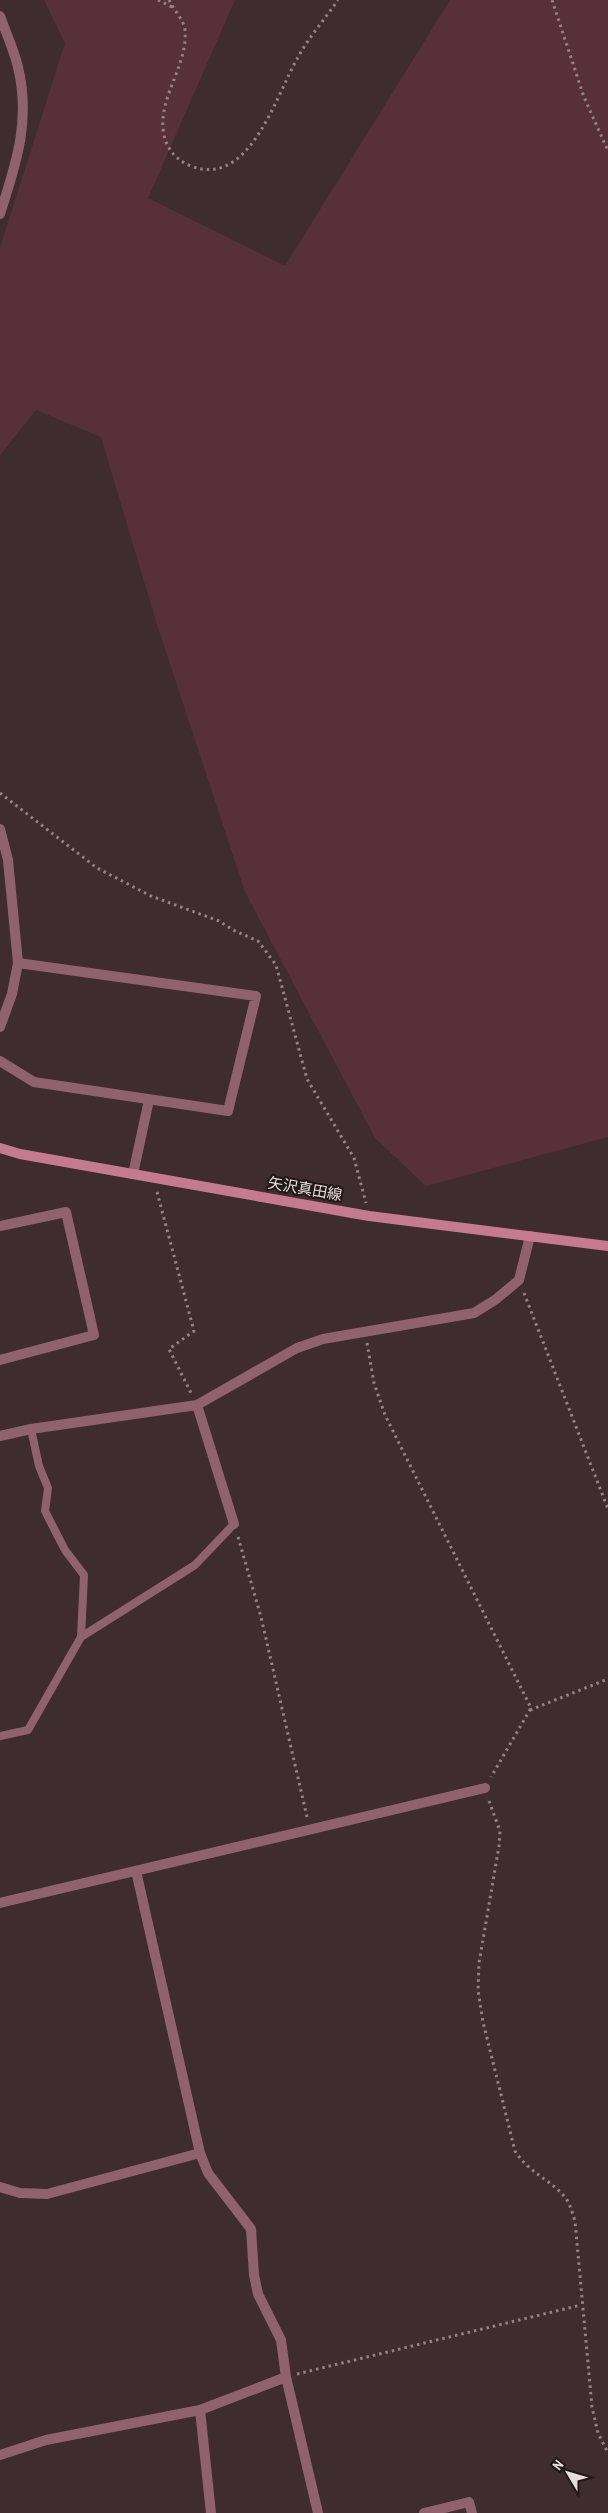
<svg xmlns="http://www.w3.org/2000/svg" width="608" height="2513" font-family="'Archivo Narrow','Noto Sans JP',sans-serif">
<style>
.green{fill:#58303c}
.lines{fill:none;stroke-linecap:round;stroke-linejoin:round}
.path{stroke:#928387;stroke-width:3;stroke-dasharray:2.5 4;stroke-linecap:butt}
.service{stroke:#90626f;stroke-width:8}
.minor{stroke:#90626f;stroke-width:10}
.tertiary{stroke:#90626f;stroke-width:10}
.secondary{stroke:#c47b91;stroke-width:10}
.labels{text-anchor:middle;stroke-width:4;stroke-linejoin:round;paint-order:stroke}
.street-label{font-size:15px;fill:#e8dcdf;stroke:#201719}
</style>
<rect width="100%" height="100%" fill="#3e2c31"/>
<path class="green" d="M44 0H235L148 198 285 266 450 0H608V1137L426 1186 375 1138 245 892 155 618 101 437 36 410 0 455V248L65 43Z"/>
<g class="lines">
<path class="path" d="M158 0 172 7
M169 0C173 9 184 20 185 30 188 64 160 95 163 129 165 147 174 159 191 166 249 189 276 96 297 59 308 38 325 19 338 0
M552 0 584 97 608 151
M0 793 97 868 151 896 219 921 233 930 258 941 276 965 307 1079 354 1158 366 1203
M157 1192 194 1331 169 1349 191 1393
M524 1293 608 1509
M367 1343 374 1383 385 1415 531 1708 491 1777
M238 1537 261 1617 307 1817
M530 1710 608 1679
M489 1801 500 1831 499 1846 479 1963 478 1990 483 2022 515 2151C529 2173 548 2178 564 2196 570 2203 572 2212 575 2221L592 2407 598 2433 608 2453
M297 2374 581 2305"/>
<path class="service" d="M31 1429 39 1466 48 1488 45 1511 65 1550 84 1575 81 1637
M0 1736 28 1730 81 1637 195 1565 234 1524"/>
<path class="minor" d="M0 1061 34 1082 228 1111 256 996 18 963
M133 1174 149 1100
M0 1226 66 1212 94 1335 0 1360
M197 1405 234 1524
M0 1436 31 1429 197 1405 297 1348 323 1339 474 1313 495 1300 519 1280 530 1236
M136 1871 200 2153 208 2173 251 2229 254 2275 258 2294 281 2340 286 2377 318 2513
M0 1903 485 1788
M0 2187 20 2193 47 2194 200 2153
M200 2410 211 2513
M0 2455 46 2440 200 2410 286 2377
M424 2513 469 2502 472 2513"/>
<path class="tertiary" d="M0 16C6 33 14 50 18 67 31 121 16 164 0 214
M0 829 8 860 18 963 12 994 0 1027"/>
<path class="secondary" d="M0 1148 20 1154 369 1216 608 1246"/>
</g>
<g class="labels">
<g class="street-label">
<text transform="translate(305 1189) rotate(10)" y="5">矢沢真田線</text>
</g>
</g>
<g transform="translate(568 2473) rotate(308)" stroke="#201719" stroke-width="4" paint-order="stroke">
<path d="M0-4L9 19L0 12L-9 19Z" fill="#e8dcdf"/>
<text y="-8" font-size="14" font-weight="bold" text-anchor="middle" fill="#e8dcdf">N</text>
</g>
</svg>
